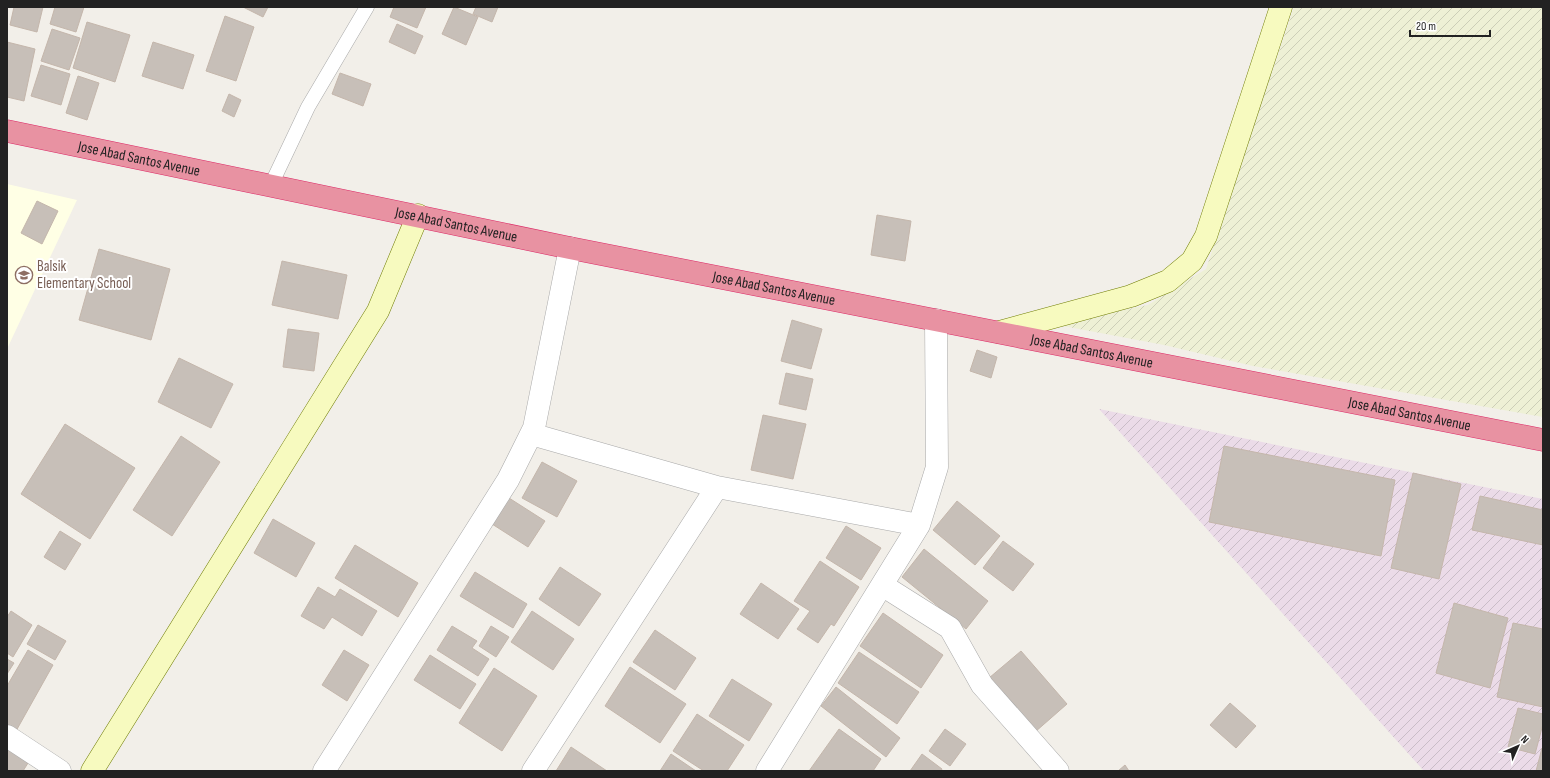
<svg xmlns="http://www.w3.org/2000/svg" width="1550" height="778" font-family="'Sofia Sans Condensed',sans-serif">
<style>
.industrial{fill:url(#industrial-furrows)}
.education{fill:#ffffe5}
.farmland{fill:url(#farmland-furrows)}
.building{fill:#c7bfb8;stroke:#c4b6ab}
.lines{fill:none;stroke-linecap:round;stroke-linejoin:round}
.lane-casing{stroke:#a9a9a9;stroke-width:15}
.street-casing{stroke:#a9a9a9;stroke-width:23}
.secondary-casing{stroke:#707d05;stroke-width:23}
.highway-casing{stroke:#dc2a67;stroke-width:23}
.lane{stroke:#fff;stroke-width:14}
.street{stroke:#fff;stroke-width:22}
.secondary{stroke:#f7fabf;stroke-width:22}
.highway{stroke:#e892a2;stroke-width:22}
.labels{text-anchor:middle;stroke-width:4;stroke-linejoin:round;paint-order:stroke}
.street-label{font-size:15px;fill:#222;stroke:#fff}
.education-label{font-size:15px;fill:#785e54;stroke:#fff;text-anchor:start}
</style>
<defs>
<pattern id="industrial-furrows" width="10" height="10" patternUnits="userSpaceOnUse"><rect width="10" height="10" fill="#ebdbe8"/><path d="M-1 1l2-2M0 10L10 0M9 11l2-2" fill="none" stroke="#c9bcc7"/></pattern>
<pattern id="farmland-furrows" width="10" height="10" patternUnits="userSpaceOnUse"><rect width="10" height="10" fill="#eef0d5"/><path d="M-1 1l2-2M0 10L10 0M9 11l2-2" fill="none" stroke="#ccceb7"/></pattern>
</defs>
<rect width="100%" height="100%" fill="#f2efe9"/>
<path class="industrial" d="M1099 409 1543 499V771H1424Z"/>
<path class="education" d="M7 184 77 200 7 349Z"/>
<path class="farmland" d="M1294 7H1543V417L1253 366 1164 345 1042 322 1079 319 1148 305 1206 269Z"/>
<path class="building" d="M14 7H43L37 32 10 25Z
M55 7H84L76 32 50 24Z
M243 7H268L263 17Z
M394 7H426L417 28 390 17Z
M454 7 478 17 466 45 442 34Z
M476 7H498L492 22 473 14Z
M225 16 254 27 236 81 206 71Z
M87 22 130 35 115 82 73 68Z
M397 24 423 36 415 54 389 42Z
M52 29 80 38 69 70 41 61Z
M7 42 35 49 24 101 7 97Z
M153 42 194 55 183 89 142 76Z
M41 65 70 74 61 105 31 96Z
M340 73 371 84 363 106 332 94Z
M78 76 99 83 87 120 66 113Z
M229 94 241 100 234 117 222 111Z
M37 201 58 211 42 244 21 233Z
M877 215 911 221 905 261 871 255Z
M99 249 170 269 151 340 79 320Z
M282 261 347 275 338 319 272 305Z
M792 320 822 329 811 369 781 361Z
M288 329 319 333 314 371 283 367Z
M977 350 997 357 991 378 970 371Z
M179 358 233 384 211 428 158 402Z
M786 373 813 379 806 410 779 404Z
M763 415 806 424 793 479 751 470Z
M65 424 135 468 90 539 21 494Z
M181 436 220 462 172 536 133 510Z
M1224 446 1395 480 1381 556 1209 522Z
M542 462 577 481 557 517 522 498Z
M1413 473 1461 484 1439 579 1391 568Z
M1480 496 1543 510V545L1472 530Z
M509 498 545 521 528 547 492 524Z
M957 501 1000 536 975 565 933 530Z
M273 519 315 543 296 577 254 553Z
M846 526 881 548 861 580 826 558Z
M60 531 81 544 65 570 44 557Z
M1003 541 1034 564 1013 591 983 568Z
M355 545 418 583 398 617 335 578Z
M924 549 988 601 966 629 902 577Z
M820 561 859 587 834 626 831 624 818 643 797 629 810 611 794 601Z
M560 567 601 594 579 626 539 599Z
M475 572 527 604 513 628 460 596Z
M761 583 799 609 778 639 740 614Z
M318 587 335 597 340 589 377 611 362 636 332 617 324 629 301 616Z
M1454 603 1508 618 1490 688 1436 673Z
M11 611 32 625 13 657 7 653V617Z
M532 611 574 639 553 670 511 642Z
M883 613 943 655 921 688 860 646Z
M1513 623 1543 629V707L1497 697Z
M38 625 66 641 55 660 27 644Z
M452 626 477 641 472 648 489 659 478 676 437 650Z
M491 626 509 637 496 657 479 646Z
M655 630 696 658 675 690 633 662Z
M28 650 53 665 16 731 7 726V686Z
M344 650 369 665 347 701 322 685Z
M1021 651 1067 704 1035 732 989 678Z
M859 652 919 692 897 724 838 683Z
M430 655 476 684 460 709 414 680Z
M7 659 14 663 7 674Z
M630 667 686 704 660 743 605 706Z
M494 668 537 696 502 751 459 723Z
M732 679 772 704 749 741 709 716Z
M836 687 900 738 886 757 821 706Z
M1230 703 1256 726 1236 748 1210 725Z
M1518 708 1543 714V724L1535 754 1508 747Z
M697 714 744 745 727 771H704L673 751Z
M839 729 881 759 873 771H809Z
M945 729 966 744 950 766 929 751Z
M571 747 607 771H556Z
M7 748 28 763 23 771H7Z
M1542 748 1543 749V771H1536Z
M671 754 696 771H660Z
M922 754 942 769 941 771H910Z
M1125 765 1129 771H1118Z"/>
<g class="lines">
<defs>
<path id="lane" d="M271 185 308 107 367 7"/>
<path id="street" d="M531 434 717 487 919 525
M882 585 950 628 982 685 1058 771
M7 736 60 771
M324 771 508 480 534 428 570 248
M533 771 717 487
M767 771 919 525 937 467 936 320"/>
<path id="secondary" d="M999 332 1131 296 1168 281 1192 261 1206 236 1281 7
M92 771 378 311 418 215"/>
<g id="highway">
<path id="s1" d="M7 131 570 248 1543 440"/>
</g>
</defs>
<use href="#lane" class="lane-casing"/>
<use href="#street" class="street-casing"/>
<use href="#secondary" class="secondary-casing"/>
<use href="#highway" class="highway-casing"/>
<use href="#lane" class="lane"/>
<use href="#street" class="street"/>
<use href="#secondary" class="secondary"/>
<use href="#highway" class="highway"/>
</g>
<defs>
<symbol id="school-ring" viewBox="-11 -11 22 22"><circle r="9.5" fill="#fff" stroke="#8d6e63" stroke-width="1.5"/><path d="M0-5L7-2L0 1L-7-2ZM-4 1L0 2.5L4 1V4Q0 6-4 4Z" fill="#8d6e63"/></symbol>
</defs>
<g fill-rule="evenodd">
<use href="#school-ring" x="14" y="265" width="20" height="20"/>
</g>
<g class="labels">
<g class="street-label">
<text dy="5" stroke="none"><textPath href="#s1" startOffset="135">Jose Abad Santos Avenue</textPath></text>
<text dy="5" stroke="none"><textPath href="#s1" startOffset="459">Jose Abad Santos Avenue</textPath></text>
<text dy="5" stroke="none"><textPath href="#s1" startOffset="783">Jose Abad Santos Avenue</textPath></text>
<text dy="5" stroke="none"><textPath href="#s1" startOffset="1107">Jose Abad Santos Avenue</textPath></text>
<text dy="5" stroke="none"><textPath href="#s1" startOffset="1431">Jose Abad Santos Avenue</textPath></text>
</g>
<g class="education-label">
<text x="37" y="271">Balsik<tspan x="37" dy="17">Elementary School</tspan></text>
</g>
</g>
<rect width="1550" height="778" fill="none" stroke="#222222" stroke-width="16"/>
<g transform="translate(1518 746) rotate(45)" stroke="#ffffff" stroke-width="3" paint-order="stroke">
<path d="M0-3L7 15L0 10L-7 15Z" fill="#222222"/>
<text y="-6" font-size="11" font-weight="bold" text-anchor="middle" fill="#222222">N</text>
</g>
<path d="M1410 30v6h80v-6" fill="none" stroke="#222222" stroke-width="2"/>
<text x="1416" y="30" font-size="12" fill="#222222" stroke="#ffffff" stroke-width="3" paint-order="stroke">20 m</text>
</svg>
